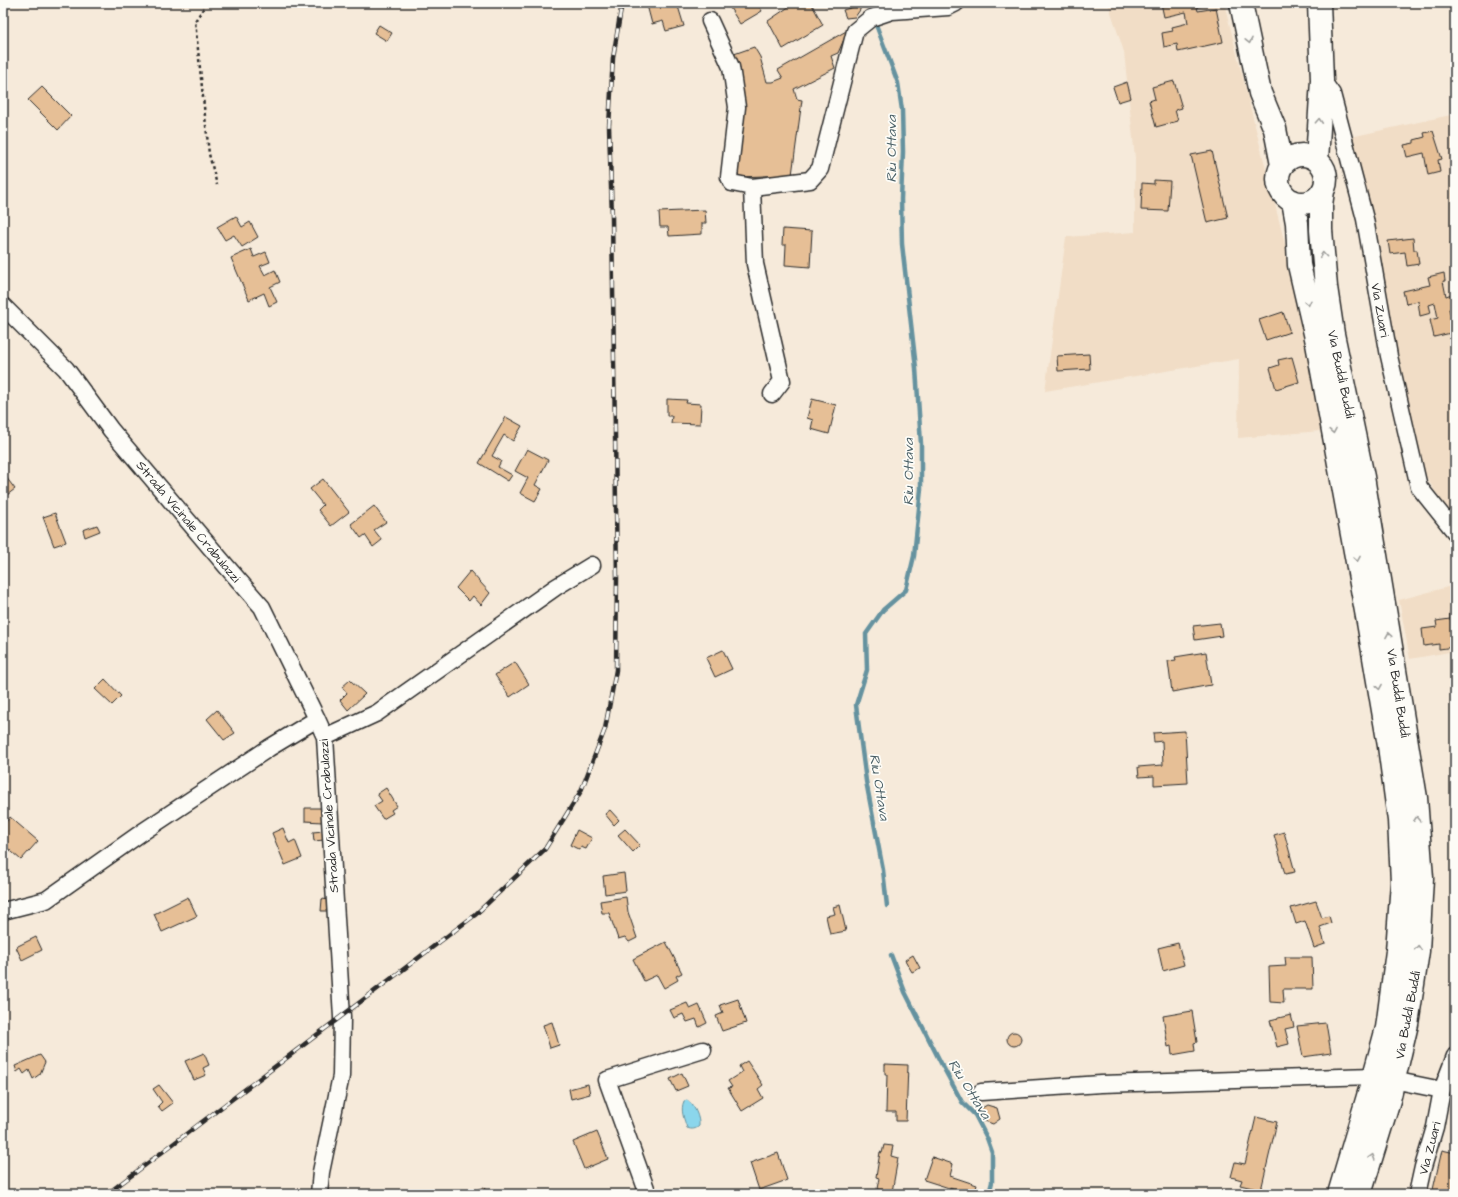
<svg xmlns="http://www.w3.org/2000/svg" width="1458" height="1197" font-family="'Architects Daughter',sans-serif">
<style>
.built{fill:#f1ddc6}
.water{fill:#8bd6ec;stroke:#65929f}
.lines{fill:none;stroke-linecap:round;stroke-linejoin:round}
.stream{stroke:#65929f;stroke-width:4.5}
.building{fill:#e6bf96;stroke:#2b2b2b}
.minor-casing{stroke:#2b2b2b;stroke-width:19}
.secondary-casing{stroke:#2b2b2b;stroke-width:25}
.path{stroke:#2b2b2b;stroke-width:2.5;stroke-dasharray:3 3;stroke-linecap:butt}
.minor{stroke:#fdfcf7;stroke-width:16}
.secondary{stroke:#fdfcf7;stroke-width:22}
.rail-casing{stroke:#2b2b2b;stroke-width:4.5}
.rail{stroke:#fdfcf7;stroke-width:3;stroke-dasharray:9;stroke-linecap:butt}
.oneway{stroke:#9e9e9b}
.labels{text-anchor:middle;stroke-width:3.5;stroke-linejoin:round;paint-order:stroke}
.street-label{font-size:13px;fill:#2b2b2b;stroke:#fdfcf7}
.water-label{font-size:14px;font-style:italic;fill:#485e65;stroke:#fdfcf7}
</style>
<rect width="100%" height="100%" fill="#f6eada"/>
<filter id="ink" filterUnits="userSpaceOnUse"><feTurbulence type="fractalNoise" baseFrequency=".025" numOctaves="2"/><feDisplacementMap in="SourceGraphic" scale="8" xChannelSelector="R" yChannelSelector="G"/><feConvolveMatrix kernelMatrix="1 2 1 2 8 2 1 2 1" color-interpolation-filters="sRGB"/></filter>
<g filter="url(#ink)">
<path class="built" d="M1108 3H1224L1332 430 1238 438 1239 359 1045 391 1066 237 1135 232V158L1124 52Z
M1455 114V521L1450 516 1415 458 1351 137Z
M1455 585V651L1410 659 1399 600Z"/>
<path class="water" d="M687 1100C694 1104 700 1118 699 1126 696 1129 692 1130 687 1128 684 1119 680 1110 684 1101Z"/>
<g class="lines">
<path class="stream" d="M872 3 873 8
M875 22 898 83 902 110 903 152 901 199 902 244 916 368 921 444V489L914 556 906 590 883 610 866 634 867 670 856 705 866 781 883 870 887 906
M891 955 905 992 942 1065 962 1102 975 1115 987 1138 992 1152V1182L989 1194"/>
</g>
<path class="building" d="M652 3H677L684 26 666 31 663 21 652 24 647 5Z
M727 3H757L762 11 740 24Z
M793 3H811L823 25 783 49 768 21 793 4Z
M1161 3H1212L1197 7 1198 11 1216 8 1223 42 1178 52 1177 44 1164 47 1162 33 1173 31 1172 27 1188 23 1186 12 1164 17Z
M860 5V10L855 17 846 18 843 10Z
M379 25 392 33 387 41 374 33Z
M848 30 838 53 831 56 835 68 794 89 797 99 802 100 792 175 738 177 742 108 738 65 734 54 754 47 760 57 767 82H773L783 78 778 70Z
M1174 81 1182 108 1175 110 1178 121 1156 127 1149 101 1155 99 1152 87Z
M1127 82 1131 98 1118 102 1113 87Z
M42 87 71 116 58 130 28 100Z
M1433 131 1442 159 1438 160 1440 172 1428 175 1424 153 1407 157 1404 145 1414 143V140L1425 137 1424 133Z
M1212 151 1228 218 1207 223 1191 155Z
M1154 180 1170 181 1168 211 1141 210 1142 183 1154 184Z
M705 210 706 223H702V234L669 236 668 227H660L659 212Z
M236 216 242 227 250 222 258 237 242 247 234 235 225 240 217 227Z
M783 229 812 231 810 267 785 265 786 245H782Z
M1413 238 1414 250H1417L1419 264 1407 266 1405 252 1390 254 1388 241Z
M1455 242V262L1450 243Z
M251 249 254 257 266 252 270 262 260 266 265 275 275 270 280 282 270 287 277 302 269 306 264 293 249 300 231 258Z
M1444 273 1445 281H1443L1446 296 1452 294 1455 307 1449 309 1455 332 1434 337 1430 320 1438 318 1435 303 1429 305 1431 313 1420 316 1418 301 1406 304 1403 291 1430 285 1428 277Z
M1283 312 1290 332 1266 340 1259 320Z
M1089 354 1090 369 1058 371 1057 356Z
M1292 357 1299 382 1276 389 1270 368 1279 365 1278 360Z
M667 399 687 400 686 403 701 404 700 424 671 423 672 416H667Z
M812 399 836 405 829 434 811 429 813 420 807 418Z
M506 417 522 426 513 441 504 435 492 456 501 461 498 467 512 475 508 481 479 463Z
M527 449 548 460 535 485 542 489 535 501 520 493 528 478 515 471Z
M3 473 15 489 3 498Z
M323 479 349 512 331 526 318 510 323 505 310 489Z
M374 506 386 522 374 530 382 540 373 547 365 535 361 538 351 524Z
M55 513 66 542 54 546 43 517Z
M97 525 100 531 85 537 83 530Z
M470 571 490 593 481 605 473 596 469 601 456 588Z
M1450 612H1455L1454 647 1439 649V644L1424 646 1422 629 1437 627 1436 621 1450 619Z
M1220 623 1222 636 1195 640 1193 626Z
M723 650 732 669 715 677 706 658Z
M1206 652 1211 685 1172 692 1168 661 1176 660 1175 657Z
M515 662 529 684 510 697 495 675Z
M105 679 121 696 112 705 95 689Z
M350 680 365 694 348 710 340 700 347 693 342 687Z
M217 710 235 733 224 740 207 719Z
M1185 731 1188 783 1154 785V776L1139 777 1138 767 1163 765 1162 741 1154 742 1153 733Z
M386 788 397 806 391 810 393 813 383 819 374 806 382 801 377 794Z
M305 808H322V822L305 821Z
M610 810 619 820 614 825 605 814Z
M10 817 38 841 21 860 3 844V826Z
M283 828 289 843 295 840 302 858 285 865 272 833Z
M625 829 640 845 633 852 618 835Z
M577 830 592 838 586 849 581 847 580 850 570 845Z
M323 831 324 840 314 841 313 832Z
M1284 832 1295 872 1285 874 1274 835Z
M624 873 626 891 605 894 603 876Z
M188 897 197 916 162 932 154 914Z
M626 897 628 912 637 938 629 942 625 937 618 939 609 913H602L600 901Z
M322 899 329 900 328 911H321Z
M1316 901 1322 918 1329 916 1331 923 1320 927 1325 944 1314 948 1305 921 1296 924 1291 908Z
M840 905 846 931 830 934 826 916 835 914 833 907Z
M36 937 42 950 22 960 16 947Z
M666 942 682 973 676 976 678 980 664 988 657 975 644 981 633 959Z
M1178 943 1184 965 1163 971 1158 948Z
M913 955 920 968 912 972 905 960Z
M1285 957H1312L1313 989H1283L1284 1003 1270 1002 1269 967 1286 966Z
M738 999 746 1023 722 1031 716 1016 723 1013 720 1005Z
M687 1003 690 1009 699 1005 707 1023 699 1027 696 1019 687 1022 683 1014 674 1018 670 1010Z
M1192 1011 1197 1042 1194 1043 1195 1051 1172 1055 1171 1046 1168 1047 1163 1016Z
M1291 1015 1294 1027 1285 1029 1289 1044 1277 1047 1270 1020Z
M552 1022 559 1045 550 1048 543 1025Z
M1326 1023 1331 1053 1303 1057 1297 1026Z
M1007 1039a7 7 0 1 1 14 0a7 7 0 1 1-14 0Z
M204 1053 209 1065 203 1068 206 1075 194 1080 185 1061Z
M40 1055 45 1062 40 1074 33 1079 29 1070 24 1074 21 1069 17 1072 15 1066Z
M747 1061 763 1085 758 1089 763 1098 742 1111 728 1088 732 1087 728 1081 742 1072 739 1066Z
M885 1064 908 1065 906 1121H896V1112H886L887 1074H885Z
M682 1073 688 1086 676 1091 670 1079Z
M588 1084 590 1094 571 1099 569 1089Z
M159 1085 173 1103 162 1111 158 1106 162 1102 153 1089Z
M987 1105 997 1108 1000 1119 993 1124 982 1120 980 1109Z
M1256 1117 1277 1122 1261 1190 1240 1185 1242 1180 1231 1177 1235 1162 1245 1164Z
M597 1132 608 1159 584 1169 573 1142Z
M884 1145 893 1146 891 1156 898 1158 892 1192 877 1189 879 1178 876 1177 880 1152 882 1153Z
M1442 1150 1455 1153V1194H1432Z
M778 1153 787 1180 759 1190 750 1163Z
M932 1157 953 1164 950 1176 977 1185 974 1194H968L924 1180Z
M484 1187 487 1194H466Z"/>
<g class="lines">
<defs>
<path id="minor" d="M710 21 731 67 737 107 729 177 732 183 752 187 810 180 820 169 855 31 871 18 892 11 948 7 956 3
M1322 80 1332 94 1365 219 1389 356 1419 487 1455 532
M752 187 755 264 782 381 772 394
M3 306 66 369 111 430 227 567 262 607 317 719 325 737 342 1017 341 1076 321 1172 319 1194
M325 737 377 713 556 587 592 565
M3 911 46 900 141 833 269 748 317 719
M1393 1080 1442 1090
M981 1092 1101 1084 1374 1076
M648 1194 607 1080 703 1050
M1417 1194 1423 1167 1435 1127 1442 1090 1455 1056"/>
<path id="secondary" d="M1241 3 1260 93 1275 129 1282 165
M1278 179a24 24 0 1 1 48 0a24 24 0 1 1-48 0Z
M1317 160 1322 80 1319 3
M1323 191 1321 205V230L1326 287 1333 334 1363 477 1386 616 1416 798 1422 878 1418 951 1407 1024 1389 1100 1360 1194
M1293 201 1297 223 1299 265 1316 338 1368 622 1389 746 1399 820 1402 882 1397 951 1387 1028 1374 1076 1339 1194"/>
</defs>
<use href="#minor" class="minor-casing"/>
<use href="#secondary" class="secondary-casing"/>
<path class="path" d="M207 3 195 21 209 154 217 185"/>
<use href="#minor" class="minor"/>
<use href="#secondary" class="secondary"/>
<defs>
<path id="rail" d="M107 1194 475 915 545 849 581 791 605 729 616 670 617 578 612 217 609 126 613 58 622 3"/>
</defs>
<use href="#rail" class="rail-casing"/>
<use href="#rail" class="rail"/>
</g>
<defs><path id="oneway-chevron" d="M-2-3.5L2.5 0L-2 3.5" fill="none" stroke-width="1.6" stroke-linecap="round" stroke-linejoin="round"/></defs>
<g class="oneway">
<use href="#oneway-chevron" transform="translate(1249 41) rotate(78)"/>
<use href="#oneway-chevron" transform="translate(1319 121) rotate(-87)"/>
<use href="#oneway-chevron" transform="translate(1323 255) rotate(-95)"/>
<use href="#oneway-chevron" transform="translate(1308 303) rotate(77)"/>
<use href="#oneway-chevron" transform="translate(1333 431) rotate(80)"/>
<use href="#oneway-chevron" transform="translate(1357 559) rotate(80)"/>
<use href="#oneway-chevron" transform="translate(1389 635) rotate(-99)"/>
<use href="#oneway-chevron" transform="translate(1379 687) rotate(81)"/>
<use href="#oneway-chevron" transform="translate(1417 819) rotate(-94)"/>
<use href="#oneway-chevron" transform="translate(1418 948) rotate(-86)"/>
<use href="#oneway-chevron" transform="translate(1372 1157) rotate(-73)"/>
</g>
</g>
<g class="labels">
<g class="street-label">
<text transform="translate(1381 310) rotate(80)" y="5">Via Zuari</text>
<text transform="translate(1342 374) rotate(78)" y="5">Via Buddi Buddi</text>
<text transform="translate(189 521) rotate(50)" y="5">Strada Vicinale Crabulazzi</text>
<text transform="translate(1399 693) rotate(81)" y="5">Via Buddi Buddi</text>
<text transform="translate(328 816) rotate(-94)" y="5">Strada Vicinale Crabulazzi</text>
<text transform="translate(1407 1015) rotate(-79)" y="5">Via Buddi Buddi</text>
<text transform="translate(1429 1148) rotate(-75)" y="5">Via Zuari</text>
</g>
<g class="water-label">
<text transform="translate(891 149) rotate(-90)" y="5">Riu Ottava</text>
<text transform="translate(908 472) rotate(-90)" y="5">Riu Ottava</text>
<text transform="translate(880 787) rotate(81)" y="5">Riu Ottava</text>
<text transform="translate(970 1089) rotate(58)" y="5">Riu Ottava</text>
</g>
</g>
<rect width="1458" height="1197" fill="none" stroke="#fdfcf7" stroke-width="16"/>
<rect x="8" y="8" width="1442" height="1181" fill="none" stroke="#2b2b2b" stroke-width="1.5" filter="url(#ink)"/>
</svg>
